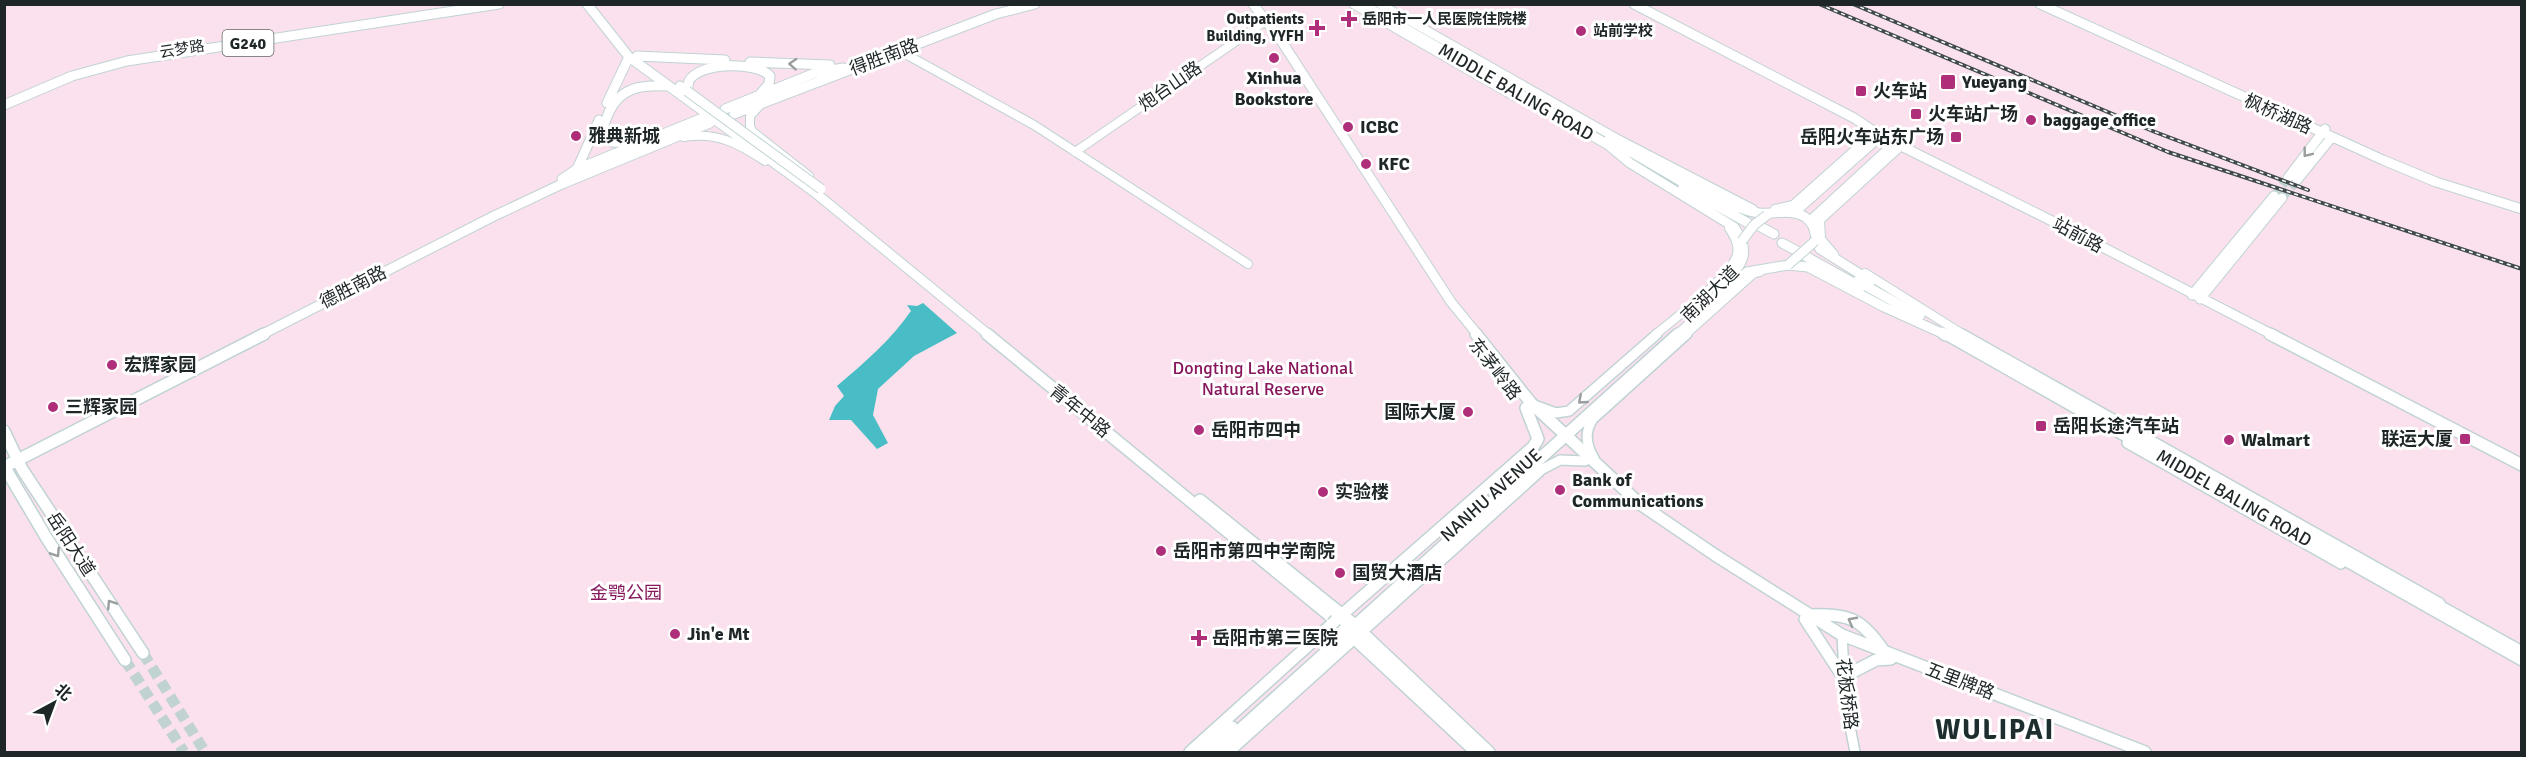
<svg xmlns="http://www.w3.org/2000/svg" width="2526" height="757" font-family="Signika,'Noto Sans SC',sans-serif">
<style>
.green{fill:#fbe1ed}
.water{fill:#48bdc5}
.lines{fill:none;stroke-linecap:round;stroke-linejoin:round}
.major-tunnel-far1{stroke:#c1d2d3;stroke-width:9;stroke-dasharray:9 4.5;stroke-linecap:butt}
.major-tunnel{stroke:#c1d2d3;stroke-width:11;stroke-dasharray:11 6;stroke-linecap:butt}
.minor-far1-casing{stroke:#c0d3d4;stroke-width:10}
.minor-casing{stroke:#c0d3d4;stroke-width:12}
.major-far1-casing{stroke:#c0d3d4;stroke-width:11}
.major-casing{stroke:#c0d3d4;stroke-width:14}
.minor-far1{stroke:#fff;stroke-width:8}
.minor{stroke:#fff;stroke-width:9}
.major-far1{stroke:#fff;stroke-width:9}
.major{stroke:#fff;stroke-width:11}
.rail-casing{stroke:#414b4c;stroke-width:4}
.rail{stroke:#fff;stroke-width:1.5;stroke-dasharray:4;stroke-linecap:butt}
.major-bridge-far1-casing{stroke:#c0d3d4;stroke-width:11;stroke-linecap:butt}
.major-bridge-casing{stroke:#c0d3d4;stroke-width:14;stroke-linecap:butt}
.major-bridge-far1{stroke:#fff;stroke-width:9}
.major-bridge{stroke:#fff;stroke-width:11}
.oneway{stroke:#9a9d9e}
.poi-dot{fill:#af2e7a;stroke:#fff;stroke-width:2}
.labels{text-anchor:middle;stroke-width:6;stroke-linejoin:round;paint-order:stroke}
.far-poi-label{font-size:15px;font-weight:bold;fill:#1f2627;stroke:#fff;text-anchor:start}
.far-street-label{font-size:15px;fill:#1f2627;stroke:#fff}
.shield{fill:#fff;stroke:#626768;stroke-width:1.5}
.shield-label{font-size:16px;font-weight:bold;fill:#1f2627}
.street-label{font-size:18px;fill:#1f2627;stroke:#fff}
.poi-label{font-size:18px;font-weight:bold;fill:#1f2627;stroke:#fff;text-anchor:start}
.park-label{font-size:18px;fill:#87175c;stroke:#fff}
.near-district-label{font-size:28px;font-weight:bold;letter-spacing:1.5px;fill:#1e2d2e;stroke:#fff}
</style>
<rect width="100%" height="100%" fill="#e9fdfe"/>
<path class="green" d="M5 5H2521V752H5Z"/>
<path class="water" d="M923 303 957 333 914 356 878 389 873 415 888 443 877 449 851 420H829L835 406 844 396 837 386C864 363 891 340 911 311L907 305 917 306Z"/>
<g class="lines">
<path class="major-tunnel-far1" d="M2274 196 2288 178
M2282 198 2297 180"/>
<path class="major-tunnel" d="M143 653 205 752
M125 660 184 752"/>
<defs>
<path id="minor-far1" d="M1353 4 1517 98
M1380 4 1616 138 1753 209
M900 51 1034 125 1248 264
M761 104 750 116V127L753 132 809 176
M684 137C717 132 738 143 765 161
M1075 152 1267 20
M1775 209 1793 205 1875 132
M1834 254 1821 239 1820 220 1901 146
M1865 273 1964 335
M1655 335C1674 319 1732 276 1737 254 1739 244 1734 236 1729 228
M1685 335 1753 274 1760 272"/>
<path id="minor" d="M1962 334 2440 603
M1537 406 1556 413 1569 411 1657 334
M2127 443 2341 564
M1594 458C1586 445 1584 432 1593 419L1687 334
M1539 471 1560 460 1585 461
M1842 635 1846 706 1855 752"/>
<path id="major-far1" d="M587 4 629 57 813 191 989 335
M1253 4 1282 42 1451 302 1478 335
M1362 4 1612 147
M1634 4 1854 118 1881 136 2052 221 2273 335
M2040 4 2383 160 2436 182 2522 209
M637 56 725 60
M750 62 830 65
M680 86 687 91C688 88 688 84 689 81 699 62 756 61 770 76L769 84 761 93
M607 103 629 57
M4 105 72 76 127 61 499 4
M725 109 815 73 843 68
M734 114 996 14 1035 4
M1609 139 1691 187
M633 143 611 142 602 135C602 126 606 120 609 112 621 87 641 85 667 86
M1607 144 1630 163 1734 227C1752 252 1743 264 1723 284
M577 169 599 120
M2288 178 2325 129
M562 179 577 169 705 117
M1687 180C1709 191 1734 210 1759 213 1774 215 1791 208 1805 217 1818 226 1813 238 1820 249L1871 281
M2297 180 2331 138
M1683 187 1748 223
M1795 212 1885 132
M1810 221 1899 139
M1759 226 1774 234
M1782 243 1797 251
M1805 256 1861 287
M1857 281 1920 316
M2192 295 2274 196
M2200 299 2282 198
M1942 332 1948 335
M261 335 494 216 562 184 710 123
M1677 335 1747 272 1788 265 1808 267 1884 307 1946 335"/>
<path id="major" d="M987 334 1329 615 1476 752
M1476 334 1531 403 1640 504 1715 555 1842 635 2145 752
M1944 334 1946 335
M1946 334 2522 660
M2270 334 2522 465
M4 431 22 469 143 653
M4 466 46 537 125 660
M4 467 264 334
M1200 500 1350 621 1489 752
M2434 603 2522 652
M1808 615C1849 614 1860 617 1884 651
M1338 618 1533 447 1538 439 1526 408
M1805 619 1843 677 1876 660 1891 659
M1190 752 1332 624
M1203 752 1232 727
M1215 752 1678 334
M1228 752 1539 471"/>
</defs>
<use href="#minor-far1" class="minor-far1-casing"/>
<use href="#minor" class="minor-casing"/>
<use href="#major-far1" class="major-far1-casing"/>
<use href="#major" class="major-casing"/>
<use href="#minor-far1" class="minor-far1"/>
<use href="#minor" class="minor"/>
<use href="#major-far1" class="major-far1"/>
<use href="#major" class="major"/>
<defs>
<path id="rail" d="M1819 4 2168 152 2522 269
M1853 4 2155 132 2308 190"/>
</defs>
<use href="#rail" class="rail-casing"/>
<use href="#rail" class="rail"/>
<defs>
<path id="major-bridge-far1" d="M687 91 821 189
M1742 241 1754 225 1767 215
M1788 265 1815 241"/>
<path id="major-bridge" d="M1332 624 1336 620"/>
</defs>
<use href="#major-bridge-far1" class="major-bridge-far1-casing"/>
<use href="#major-bridge" class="major-bridge-casing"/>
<use href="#major-bridge-far1" class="major-bridge-far1"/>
<use href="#major-bridge" class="major-bridge"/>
</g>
<defs><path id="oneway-chevron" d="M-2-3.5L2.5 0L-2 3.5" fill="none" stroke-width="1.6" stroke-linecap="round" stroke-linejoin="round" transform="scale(1.5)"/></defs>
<g class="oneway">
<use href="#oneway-chevron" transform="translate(793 64) rotate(-177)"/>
<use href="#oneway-chevron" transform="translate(2307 153) rotate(128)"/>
<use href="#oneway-chevron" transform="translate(1582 400) rotate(139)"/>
<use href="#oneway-chevron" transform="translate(56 553) rotate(57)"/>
<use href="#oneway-chevron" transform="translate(111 604) rotate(-123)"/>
<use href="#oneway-chevron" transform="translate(1852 621) rotate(-152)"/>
</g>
<g class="poi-dot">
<path d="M1346 10h6v6h6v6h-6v6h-6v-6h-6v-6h6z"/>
<path d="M1314 19h6v6h6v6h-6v6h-6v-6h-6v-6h6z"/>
<circle cx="1581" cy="31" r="6"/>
<circle cx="1274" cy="58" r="6"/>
<rect x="1940" y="74" width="16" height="16" rx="3"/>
<rect x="1855" y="85" width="12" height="12" rx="3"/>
<rect x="1910" y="108" width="12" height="12" rx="3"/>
<circle cx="2031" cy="120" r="6"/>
<circle cx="1348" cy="127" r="6"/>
<circle cx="576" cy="136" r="6"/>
<rect x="1950" y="131" width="12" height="12" rx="3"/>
<circle cx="1366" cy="164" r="6"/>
<circle cx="112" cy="365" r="6"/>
<circle cx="53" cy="407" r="6"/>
<circle cx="1468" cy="412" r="6"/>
<rect x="2035" y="420" width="12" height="12" rx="3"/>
<circle cx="1199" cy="430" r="6"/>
<rect x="2459" y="433" width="12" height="12" rx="3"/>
<circle cx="2229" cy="440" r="6"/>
<circle cx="1560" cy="490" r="6"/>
<circle cx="1323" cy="492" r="6"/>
<circle cx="1161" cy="551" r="6"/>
<circle cx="1340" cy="573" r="6"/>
<circle cx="675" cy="634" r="6"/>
<path d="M1196 629h6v6h6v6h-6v6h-6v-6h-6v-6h6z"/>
</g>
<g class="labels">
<g class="far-poi-label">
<text x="1304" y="24" text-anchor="end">Outpatients<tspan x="1304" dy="17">Building, YYFH</tspan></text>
<text x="1362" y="24">岳阳市一人民医院住院楼</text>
<text x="1593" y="36">站前学校</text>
</g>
<g class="far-street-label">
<text transform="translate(182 49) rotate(-9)" y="5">云梦路</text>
</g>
<rect class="shield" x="222.5" y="30" width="51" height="26" rx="4.5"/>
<g class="shield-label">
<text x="248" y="49">G240</text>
</g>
<g class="street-label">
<text transform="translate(884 57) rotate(-21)" y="6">得胜南路</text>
<text transform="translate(1170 86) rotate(-35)" y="6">炮台山路</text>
<text transform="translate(1516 92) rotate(30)" y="6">MIDDLE BALING ROAD</text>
<text transform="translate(2278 114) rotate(24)" y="6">枫桥湖路</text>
<text transform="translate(2078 235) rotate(28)" y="6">站前路</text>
<text transform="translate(353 287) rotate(-27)" y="6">德胜南路</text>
<text transform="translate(1710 294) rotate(-44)" y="6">南湖大道</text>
<text transform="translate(1495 369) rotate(52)" y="6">东茅岭路</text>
<text transform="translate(1080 411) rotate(39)" y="6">青年中路</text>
<text transform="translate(1491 495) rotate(-42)" y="6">NANHU AVENUE</text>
<text transform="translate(2234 498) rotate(30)" y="6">MIDDEL BALING ROAD</text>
<text transform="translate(71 544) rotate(57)" y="6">岳阳大道</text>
<text transform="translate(1960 681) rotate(21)" y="6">五里牌路</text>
<text transform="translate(1847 694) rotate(83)" y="6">花板桥路</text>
</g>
<g class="poi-label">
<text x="1274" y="84" text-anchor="middle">Xinhua<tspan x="1274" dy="21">Bookstore</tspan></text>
<text x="1962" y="88">Yueyang</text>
<text x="1873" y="97">火车站</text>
<text x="1928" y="120">火车站广场</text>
<text x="2043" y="126">baggage office</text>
<text x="1360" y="133">ICBC</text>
<text x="588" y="142">雅典新城</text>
<text x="1944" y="143" text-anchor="end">岳阳火车站东广场</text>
<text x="1378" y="170">KFC</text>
<text x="124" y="371">宏辉家园</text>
<text x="65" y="413">三辉家园</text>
<text x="1456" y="418" text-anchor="end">国际大厦</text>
<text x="2053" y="432">岳阳长途汽车站</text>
<text x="1211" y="436">岳阳市四中</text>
<text x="2453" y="445" text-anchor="end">联运大厦</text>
<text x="2241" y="446">Walmart</text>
<text x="1572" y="486">Bank of<tspan x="1572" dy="21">Communications</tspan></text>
<text x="1335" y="498">实验楼</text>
<text x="1173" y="557">岳阳市第四中学南院</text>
<text x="1352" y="579">国贸大酒店</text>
<text x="687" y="640">Jin'e Mt</text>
<text x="1212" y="644">岳阳市第三医院</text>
</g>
<g class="park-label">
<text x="1263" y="374">Dongting Lake National<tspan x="1263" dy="21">Natural Reserve</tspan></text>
<text x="626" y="599">金鹗公园</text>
</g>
<g class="near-district-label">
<text x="1995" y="739">WULIPAI</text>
</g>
</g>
<rect width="2526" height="757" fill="none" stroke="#1f2627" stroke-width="12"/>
<g transform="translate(54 703) rotate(41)" stroke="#ffffff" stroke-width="4.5" paint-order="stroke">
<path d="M0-4.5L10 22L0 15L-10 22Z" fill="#1f2627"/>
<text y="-9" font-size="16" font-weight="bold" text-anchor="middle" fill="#1f2627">北</text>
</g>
</svg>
